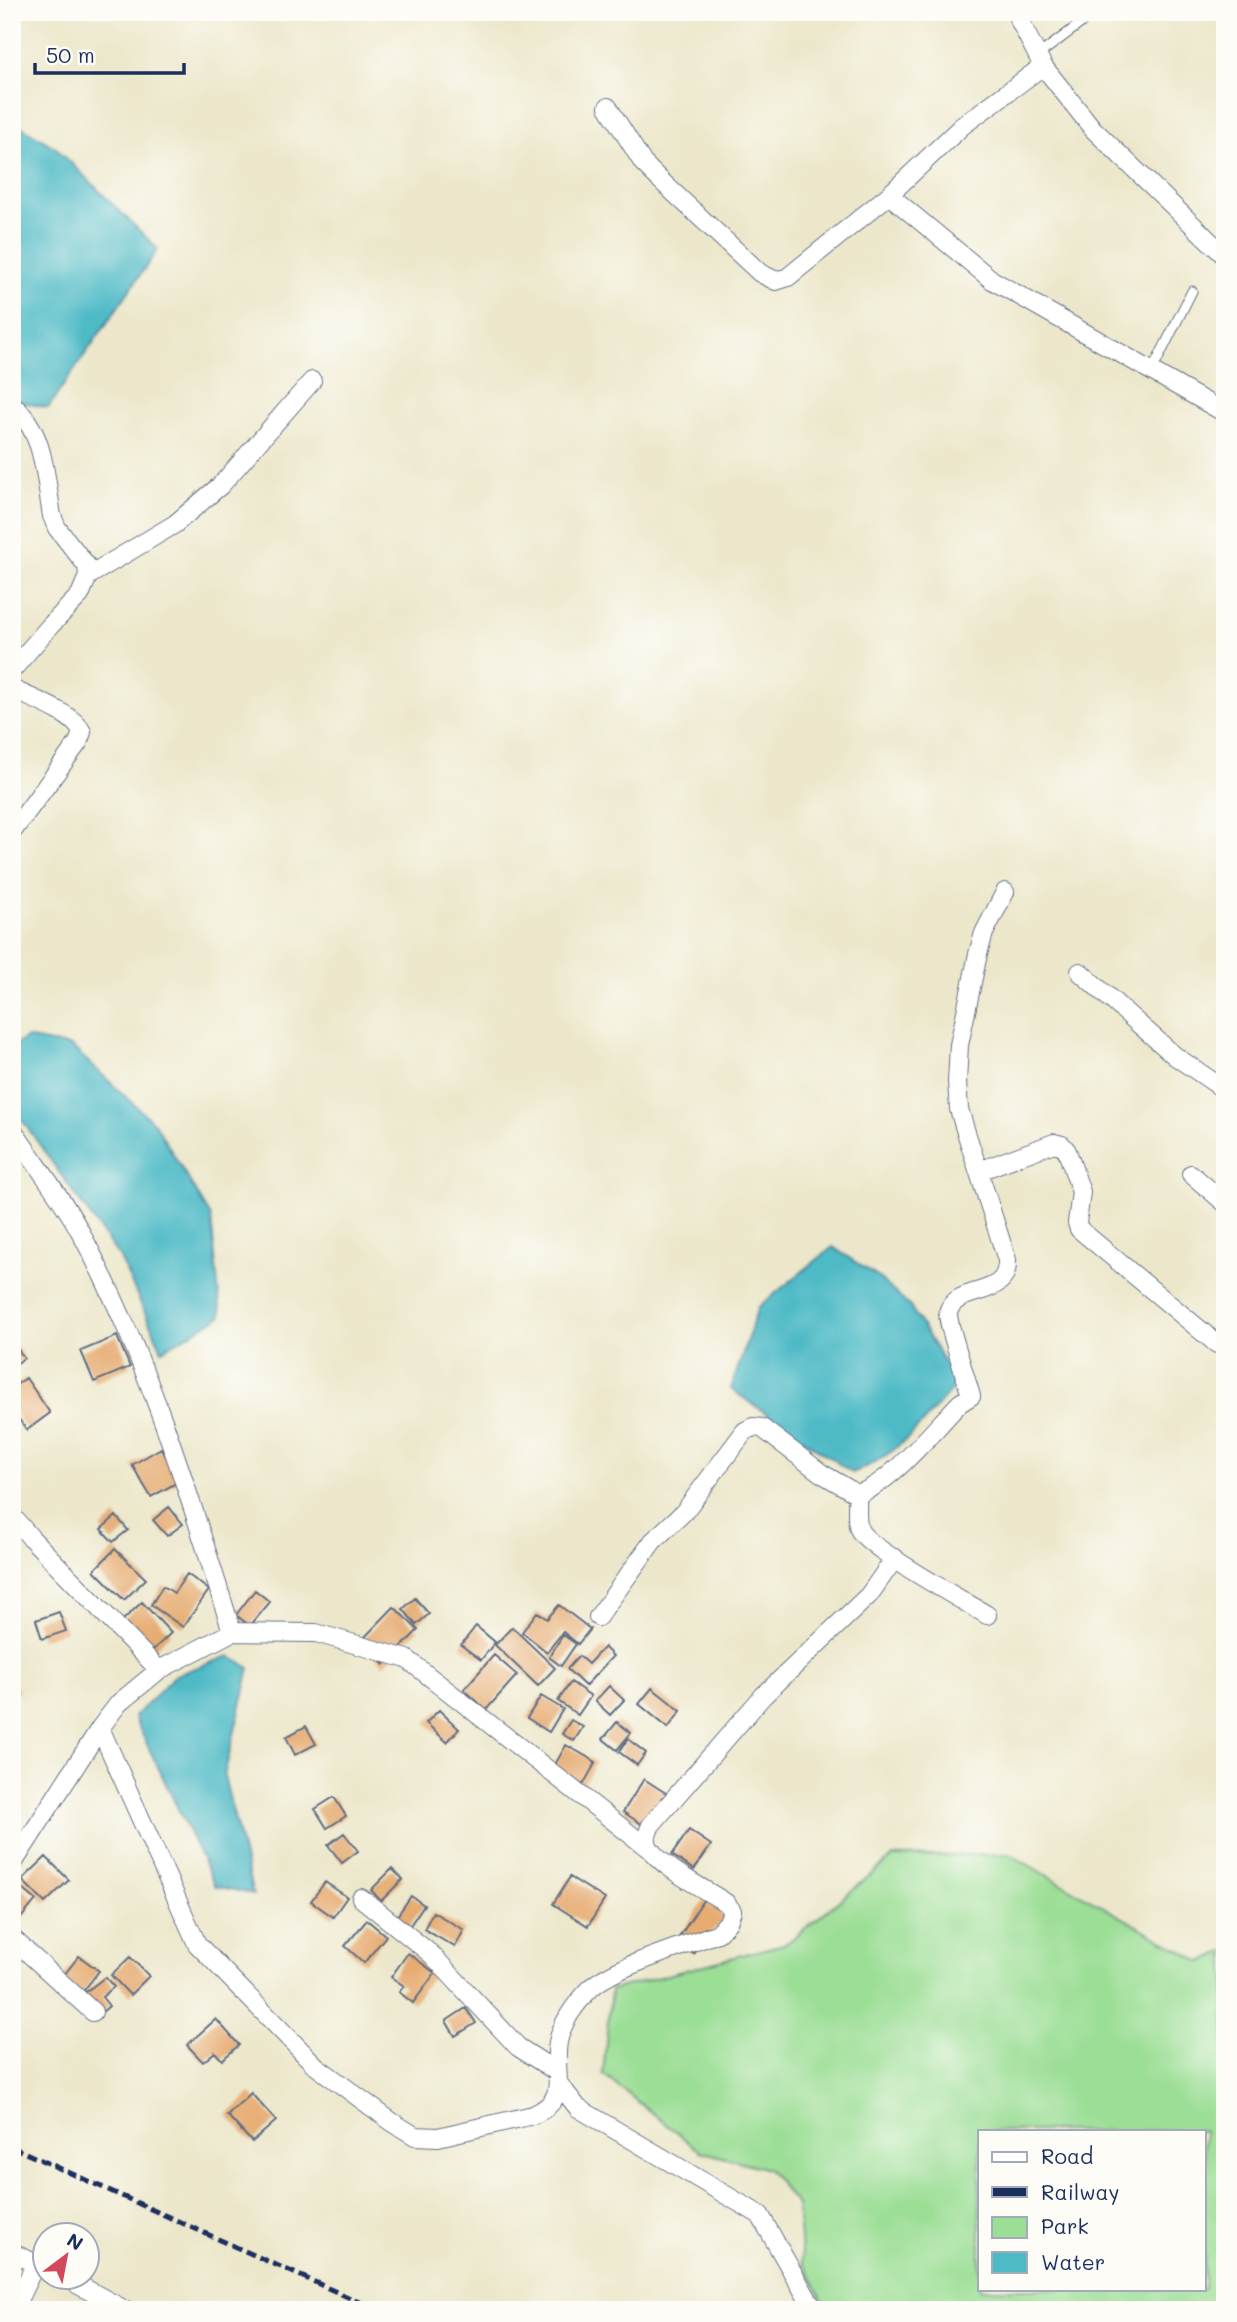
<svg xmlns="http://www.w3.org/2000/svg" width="1237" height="2322" font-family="Mali,sans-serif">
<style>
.green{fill:#9bde95;stroke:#5b867a;stroke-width:2;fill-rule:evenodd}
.water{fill:#4dbac6;stroke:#347492;stroke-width:2}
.building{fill:#e6ac72}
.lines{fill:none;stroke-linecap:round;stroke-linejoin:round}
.service-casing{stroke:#646f84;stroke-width:11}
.minor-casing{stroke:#646f84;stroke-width:20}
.service{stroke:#fff;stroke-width:9}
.minor{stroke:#fff;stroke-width:18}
.rail{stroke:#1b2f5e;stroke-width:5;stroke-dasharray:10 5;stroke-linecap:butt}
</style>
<rect width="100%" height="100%" fill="#fdfcf7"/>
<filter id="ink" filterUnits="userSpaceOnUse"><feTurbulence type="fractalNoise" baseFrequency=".0143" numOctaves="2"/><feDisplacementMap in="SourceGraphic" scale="14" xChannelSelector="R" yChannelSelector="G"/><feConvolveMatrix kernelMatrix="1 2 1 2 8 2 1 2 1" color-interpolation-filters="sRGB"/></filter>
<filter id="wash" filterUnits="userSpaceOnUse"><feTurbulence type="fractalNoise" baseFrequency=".00686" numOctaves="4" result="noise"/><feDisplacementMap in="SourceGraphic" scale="28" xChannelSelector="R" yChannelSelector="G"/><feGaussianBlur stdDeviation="1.57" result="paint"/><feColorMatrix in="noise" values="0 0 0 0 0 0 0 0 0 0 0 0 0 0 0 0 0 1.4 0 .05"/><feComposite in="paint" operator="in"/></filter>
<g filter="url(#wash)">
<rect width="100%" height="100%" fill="#ece7ca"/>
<path class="green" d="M1009 1854 1202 1962 1225 1951V2310H829L802 2262 797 2205 768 2169 700 2151 603 2074 611 1990 787 1943 893 1857ZM980 2131H1204V2289H980Z"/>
<path class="water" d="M12 121 56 148 158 249 48 408 12 400Z
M26 1038 72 1047 155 1124 211 1217 221 1316 162 1350 120 1258 12 1106V1047Z
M833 1247 879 1278 911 1308 957 1383C926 1420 900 1455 852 1473L731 1389 758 1307Z
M229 1656 250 1668 224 1776 253 1894 215 1886 134 1717 175 1675Z"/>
<g id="blocks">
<path class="building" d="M117 1336 130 1367 94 1382 81 1351Z
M12 1341 24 1358 12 1367Z
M26 1378 50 1413 27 1430 12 1410V1388Z
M161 1448 180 1481 151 1497 132 1465Z
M169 1507 183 1524 167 1536 153 1520Z
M116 1516 128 1530 113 1542 101 1529Z
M115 1549 146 1579 124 1600 94 1570Z
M187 1574 209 1590 183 1627 151 1605 163 1586 174 1593Z
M255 1590 270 1602 250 1626 236 1615Z
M415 1598 429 1614 416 1625 403 1609Z
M142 1602 171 1633 152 1651 123 1620Z
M559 1605 590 1629 578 1644 563 1632 547 1652 522 1632 537 1612 547 1619Z
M394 1607 418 1630 384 1665 360 1642Z
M59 1612 66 1631 42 1639 36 1620Z
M476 1626 495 1642 481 1660 461 1645Z
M512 1627 555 1668 538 1686 495 1645Z
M563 1635 576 1644 561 1666 549 1657Z
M604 1647 613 1656 585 1686 567 1669 579 1656 588 1664Z
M494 1655 517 1675 486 1710 464 1689Z
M571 1682 591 1696 578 1715 558 1701Z
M12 1685 19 1689 12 1700Z
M609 1686 624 1700 610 1715 595 1701Z
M652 1688 681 1711 668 1728 639 1704Z
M541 1696 563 1709 549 1732 527 1718Z
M439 1710 459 1729 447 1742 426 1723Z
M571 1720 583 1727 574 1741 562 1734Z
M617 1722 631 1733 617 1750 603 1739Z
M306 1726 316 1744 295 1755 286 1737Z
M628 1739 646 1753 637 1765 619 1752Z
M566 1745 596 1762 583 1785 553 1768Z
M644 1779 675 1799 654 1832 623 1812Z
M334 1797 346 1816 327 1828 315 1809Z
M689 1830 711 1845 694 1870 672 1855Z
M344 1833 358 1851 342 1863 328 1845Z
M46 1857 69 1880 45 1903 22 1880Z
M392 1869 403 1879 381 1901 371 1890Z
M570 1877 605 1899 588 1926 553 1904Z
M325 1882 347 1897 333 1917 311 1901Z
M19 1886 36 1900 12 1929V1893Z
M411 1896 424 1905 406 1931 393 1922Z
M704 1899 729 1916 705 1938 694 1954 676 1942Z
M433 1912 464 1930 455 1947 424 1929Z
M367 1920 386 1936 364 1963 345 1946Z
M408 1953 435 1973 413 2003 399 1992 404 1986 391 1977Z
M79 1956 99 1971 81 1994 61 1979Z
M130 1957 149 1976 130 1995 111 1975Z
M105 1977 114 1987 102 1997 109 2006 94 2019 78 1998Z
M466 2008 476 2023 455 2036 446 2021Z
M216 2019 239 2045 222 2060 215 2052 203 2062 187 2045Z
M251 2093 276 2121 252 2142 227 2115Z"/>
</g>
</g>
<g filter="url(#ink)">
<use href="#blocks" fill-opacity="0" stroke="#646f84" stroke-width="2"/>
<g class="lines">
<defs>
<path id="service" d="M1037 56 1096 12
M1152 371 1192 291"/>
<path id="minor" d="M1015 12 1043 66 1093 129 1225 256
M608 107 643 163 658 178 760 273 776 281 788 277 889 195 962 126 1043 66
M889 195 992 280 1225 413
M12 404C45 432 45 476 52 516L57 528 87 566 88 576 80 595 50 626 12 670
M88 576 175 524 221 485 312 381
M12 689C32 699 72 712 82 732L78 743 12 832
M1080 972 1175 1056 1225 1090
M12 1129C35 1164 63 1198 82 1235 149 1361 190 1497 232 1632
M979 1171 1054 1143 1062 1145 1067 1151 1081 1192 1077 1223 1079 1229 1217 1344
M1191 1174 1225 1203
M857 1494C858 1505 855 1522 860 1531 870 1549 964 1601 987 1615
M12 1516 31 1538 159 1670
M598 1617 653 1541 684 1512 745 1431 753 1427 762 1428 821 1473 857 1494C890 1485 935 1428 960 1403L971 1396C968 1385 946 1318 948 1313 955 1283 1009 1301 1007 1260L965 1129 959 1109 957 1082 959 1045 978 954 984 933 1005 892
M100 1728 197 1944 316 2066 392 2122 415 2136 438 2137 533 2115C572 2098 552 2074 558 2042 562 2022 577 2002 591 1988 612 1967 688 1945 718 1933L728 1922 732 1911 726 1903C709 1891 649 1862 647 1841 646 1836 649 1830 651 1825L763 1696 869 1595 895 1558
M12 1865 100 1728 119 1703 159 1670 232 1632 316 1633 407 1659 649 1849
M361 1898 431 1954 518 2047 557 2072
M12 1938 93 2012
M559 2084 578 2108 760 2215 814 2310
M12 2253 46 2268
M62 2276 125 2310
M16 2310 20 2296 36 2263"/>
</defs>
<use href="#service" class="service-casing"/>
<use href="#minor" class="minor-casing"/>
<use href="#service" class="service"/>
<use href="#minor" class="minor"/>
<path class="rail" d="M12 2147 377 2310"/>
</g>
</g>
<rect width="1237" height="2322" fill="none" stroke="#fdfcf7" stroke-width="42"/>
<rect x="978" y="2130" width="228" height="161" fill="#fdfcf7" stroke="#a3aaba" stroke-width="2"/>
<rect x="992" y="2152" width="35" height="10" fill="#ffffff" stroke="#a3aaba" stroke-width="2"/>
<text x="1041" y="2164" font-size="21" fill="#1b2f5e">Road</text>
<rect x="992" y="2187" width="35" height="10" fill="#1b2f5e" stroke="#a3aaba" stroke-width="2"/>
<text x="1041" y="2200" font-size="21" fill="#1b2f5e">Railway</text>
<rect x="992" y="2217" width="35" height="21" fill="#9bde95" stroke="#a3aaba" stroke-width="2"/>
<text x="1041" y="2234" font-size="21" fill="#1b2f5e">Park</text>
<rect x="992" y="2252" width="35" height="21" fill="#4dbac6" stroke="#a3aaba" stroke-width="2"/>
<text x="1041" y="2270" font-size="21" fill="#1b2f5e">Water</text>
<g transform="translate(66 2256) rotate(32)"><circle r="33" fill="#fdfcf7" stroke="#a3aaba" stroke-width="2"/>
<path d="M0-5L12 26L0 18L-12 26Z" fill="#d1495b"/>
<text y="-10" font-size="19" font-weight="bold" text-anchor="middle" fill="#1b2f5e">N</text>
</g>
<path d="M35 63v10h149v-10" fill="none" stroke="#1b2f5e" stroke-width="3.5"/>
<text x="46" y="63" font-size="21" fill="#1b2f5e" stroke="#fdfcf7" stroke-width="5" paint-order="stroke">50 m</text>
</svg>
